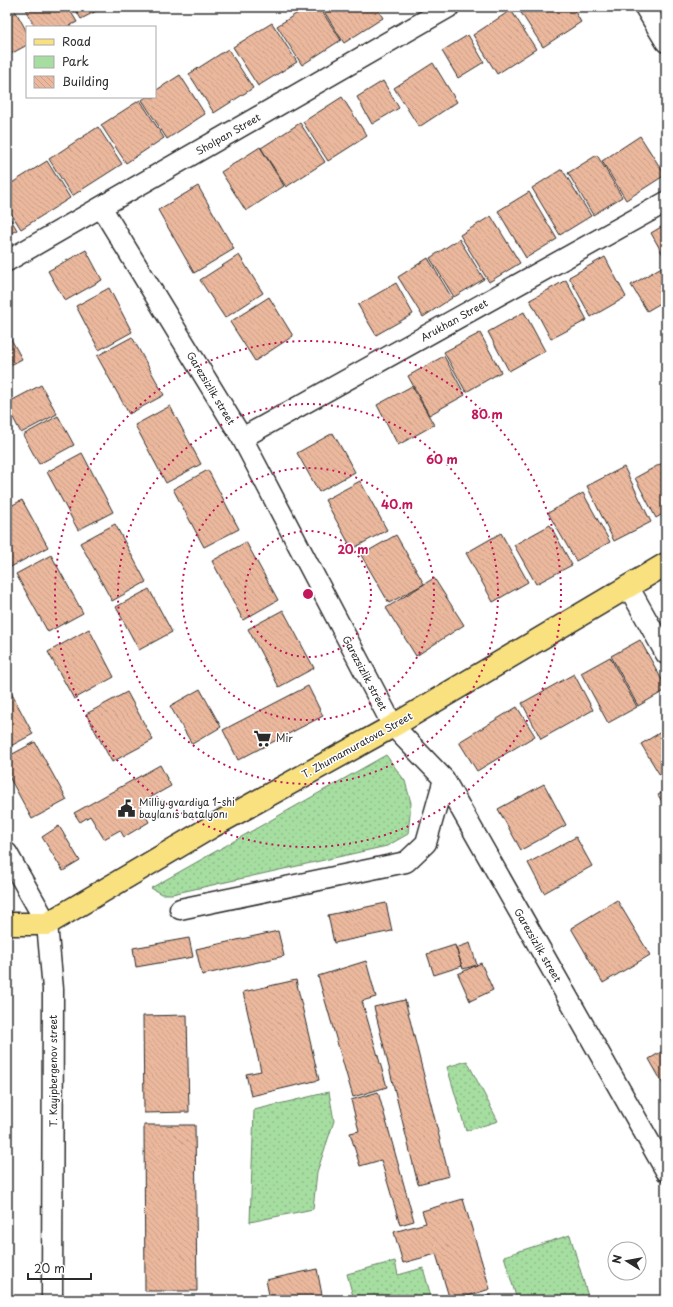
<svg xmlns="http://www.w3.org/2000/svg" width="673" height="1307" font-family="'Playpen Sans',sans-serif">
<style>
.green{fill:url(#green-dots);stroke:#688466}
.building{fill:url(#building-back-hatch);stroke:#2b2b2b}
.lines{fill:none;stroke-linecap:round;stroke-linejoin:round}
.minor-casing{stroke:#2b2b2b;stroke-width:23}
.major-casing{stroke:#2b2b2b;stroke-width:25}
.minor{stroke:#fff;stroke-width:20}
.major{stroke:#fae180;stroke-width:22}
.ring{fill:none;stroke:#c2185b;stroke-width:2;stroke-dasharray:2 4}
.labels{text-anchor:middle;stroke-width:3;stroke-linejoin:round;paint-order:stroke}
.street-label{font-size:10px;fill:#2b2b2b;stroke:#fff}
.poi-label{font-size:10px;fill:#2b2b2b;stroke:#fff;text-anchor:start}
.centre{fill:#c2185b;stroke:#fff;stroke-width:2}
.ring-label{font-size:12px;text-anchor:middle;font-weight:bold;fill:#c2185b;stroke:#fff;stroke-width:3;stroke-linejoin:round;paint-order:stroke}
</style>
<defs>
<pattern id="green-dots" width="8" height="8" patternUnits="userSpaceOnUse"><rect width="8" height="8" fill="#a6dda0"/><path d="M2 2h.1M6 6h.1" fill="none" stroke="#8fbe8a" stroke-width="1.8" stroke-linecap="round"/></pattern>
<pattern id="building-back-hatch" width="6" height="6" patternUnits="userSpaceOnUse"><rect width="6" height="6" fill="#ebb89d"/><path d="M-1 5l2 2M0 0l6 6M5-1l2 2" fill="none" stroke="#ca9e87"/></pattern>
</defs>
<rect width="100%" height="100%" fill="#fff"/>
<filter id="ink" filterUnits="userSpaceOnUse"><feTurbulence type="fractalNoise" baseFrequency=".025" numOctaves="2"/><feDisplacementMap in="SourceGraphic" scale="8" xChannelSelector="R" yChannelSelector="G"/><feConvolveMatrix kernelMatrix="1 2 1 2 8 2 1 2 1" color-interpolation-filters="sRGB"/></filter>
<g filter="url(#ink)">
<path class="green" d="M386 755 405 781 411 803 408 834 387 846 172 894H161L151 888Z
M467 1061 498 1121 466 1131 447 1067Z
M329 1092 334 1121 317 1172 313 1209 250 1222 254 1110Z
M570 1235 589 1300H517L504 1256Z
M395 1261 398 1275 423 1268 432 1300H354L347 1274Z"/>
<path class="building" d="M34 7H68L77 22 67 27H35L26 11Z
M74 7H104L81 19Z
M307 7H319L341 40 302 65 277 26Z
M321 7H376L383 18 344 43Z
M519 7H572L581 22 543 47 518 8Z
M511 10 536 49 497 74 473 35Z
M16 12 27 32V45L7 56V17Z
M272 23 297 62 258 86 233 47Z
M468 35 484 62 458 78 442 51Z
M228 49 253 88 214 113 189 74Z
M433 63 457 102 419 127 394 88Z
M180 75 205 114 167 139 142 100 146 97H155V91Z
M383 81 399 108 372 124 357 97Z
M342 97 367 136 328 161 303 122Z
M140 100 164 138 126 163 101 125Z
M300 123 325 162 286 187 261 148Z
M98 127 122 164 72 196 49 159Z
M640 136 665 175 626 200 602 161Z
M260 147 284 186 246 211 221 172Z
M597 155 622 197 593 215 568 173Z
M47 161 70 198 21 229 7 207V186Z
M562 169 591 216 560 235 532 188Z
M198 186 234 249 194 273 158 210Z
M529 192 557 239 526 258 498 211Z
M7 213 17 230 7 235Z
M491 216 520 263 489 282 460 235Z
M666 224V260L651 233Z
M459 239 484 279 454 297 430 258Z
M86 250 102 280 65 301 48 271Z
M239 255 263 293 225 318 200 280Z
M605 257 626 297 591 317 569 277Z
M428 258 452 298 423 317 398 277Z
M665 265 666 267V300L647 311 631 285Z
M566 280 587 320 551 339 530 300Z
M396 283 413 314 376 335 358 305Z
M109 288 132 332 99 350 76 306Z
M269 297 293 336 255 361 230 322Z
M524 312 545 351 509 371 488 332Z
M7 332 22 359 7 367Z
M480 333 501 372 466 392 444 352Z
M132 337 164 395 129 414 97 356Z
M444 356 465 395 429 415 408 376Z
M41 385 57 414 21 433 7 406V403Z
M412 386 434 425 398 445 377 405Z
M170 406 201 464 166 483 135 425Z
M58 416 74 445 39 464 23 435Z
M333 433 355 472 319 492 297 453Z
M82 453 113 512 78 530 47 472Z
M666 461V512L656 518 635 478Z
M624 467 651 522 614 541 587 486Z
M208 470 239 529 204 547 173 489Z
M360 481 387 530 352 549 325 500Z
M583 493 610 542 576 561 548 513Z
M22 500 48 547 7 569V508Z
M115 524 146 582 112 601 80 543Z
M550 525 572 565 536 584 514 545Z
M501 533 528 582 493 602 466 553Z
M396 535 424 584 389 603 361 555Z
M246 542 278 600 243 620 212 561Z
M51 555 83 613 48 632 16 574Z
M434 578 464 625 416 656 386 608Z
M149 589 172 632 139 650 116 607Z
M283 610 314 668 279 687 248 629Z
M89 629 114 677 74 699 48 652Z
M640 640 666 687V690L638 706 611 656Z
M610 657 637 707 608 723 581 673Z
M574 674 593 710 541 739 522 703Z
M7 685 33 734 7 748Z
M308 686 323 716 238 760 223 730Z
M200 689 221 727 192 744 170 706Z
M127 692 153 740 112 762 86 714Z
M517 707 535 736 477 771 459 742Z
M666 729V785L641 744Z
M35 742 67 800 32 819 7 773V757Z
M160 765 171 786 139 804 149 822 124 837 120 830 104 839 90 816 80 822 74 813Z
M544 784 566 825 521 850 498 809Z
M666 790V808L658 795Z
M59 826 80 861 63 871 42 837Z
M576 837 592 866 544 893 528 863Z
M617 900 650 955 603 983 571 928Z
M386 903 392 931 334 943 328 915Z
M278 931 284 956 202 975 196 949Z
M189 938 193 957 136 967 133 948Z
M470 943 477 965 463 969 456 948Z
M455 945 462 966 434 975 427 954Z
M366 961 376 997 362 1001 387 1087 353 1097 318 976Z
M481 963 493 990 470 1001 458 974Z
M296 980 319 1080 251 1096 246 1074 261 1071 243 992Z
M405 1000 449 1176 418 1184 374 1007Z
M187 1015 189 1112 144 1113 143 1016Z
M666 1049V1089L649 1059Z
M378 1092 414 1221 400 1225 381 1160 360 1166 350 1133 359 1131 351 1100Z
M7 1115 8 1158H7Z
M144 1125H195L197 1291H145Z
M463 1199 490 1289 455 1300H450L436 1254 403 1263 394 1232 426 1223 422 1211Z
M7 1239H8L9 1282H7Z
M317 1269 323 1300H270L266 1280Z
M491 1295 492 1300H472Z"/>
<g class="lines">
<defs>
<path id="minor" d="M645 7 666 42
M101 207 242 438 393 726 444 779 666 1171
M7 261 449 7
M242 438 666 202
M628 586 666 654
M7 853 47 924 53 989 52 1300
M180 909 406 862 426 843 444 779"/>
<path id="major" d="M7 924H47L213 826 393 726 666 564"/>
</defs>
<use href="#minor" class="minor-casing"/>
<use href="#major" class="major-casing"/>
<use href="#minor" class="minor"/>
<use href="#major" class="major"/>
</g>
</g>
<g class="ring">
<circle cx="308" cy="594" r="63"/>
<circle cx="308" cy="594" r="126"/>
<circle cx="308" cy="594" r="190"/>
<circle cx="308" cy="594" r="253"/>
</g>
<defs>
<symbol id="supermarket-bare" viewBox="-9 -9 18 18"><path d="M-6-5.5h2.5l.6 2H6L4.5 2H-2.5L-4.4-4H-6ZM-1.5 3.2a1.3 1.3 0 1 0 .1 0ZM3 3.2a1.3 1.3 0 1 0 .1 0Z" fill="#2b2b2b" stroke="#fff" stroke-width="2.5" paint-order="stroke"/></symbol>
<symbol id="civic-bare" viewBox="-9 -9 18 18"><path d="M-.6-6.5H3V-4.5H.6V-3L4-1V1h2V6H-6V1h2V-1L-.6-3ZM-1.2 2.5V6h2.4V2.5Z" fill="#2b2b2b" stroke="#fff" stroke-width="2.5" paint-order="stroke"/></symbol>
</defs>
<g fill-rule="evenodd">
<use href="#supermarket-bare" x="250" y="726" width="25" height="25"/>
<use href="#civic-bare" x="114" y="796" width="25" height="25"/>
</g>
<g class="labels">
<g class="street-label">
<text transform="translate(228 134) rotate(-30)" y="4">Sholpan Street</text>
<text transform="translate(454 320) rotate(-29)" y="4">Arukhan Street</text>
<text transform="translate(211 388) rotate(59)" y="4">Garezsizlik street</text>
<text transform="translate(365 673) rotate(62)" y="4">Garezsizlik street</text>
<text transform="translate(357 745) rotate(-29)" y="4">T. Zhumamuratova Street</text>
<text transform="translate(538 945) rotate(60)" y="4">Garezsizlik street</text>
<text transform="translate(53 1071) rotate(-90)" y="4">T. Kayipbergenov street</text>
</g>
<g class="poi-label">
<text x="276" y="742">Mir</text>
<text x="139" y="806">Milliy gvardiya 1-shi<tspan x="139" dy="12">baylanıs batalyonı</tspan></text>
</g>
</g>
<circle cx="308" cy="594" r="6" class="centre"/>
<g class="ring-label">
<text x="487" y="419">80 m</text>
<text x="442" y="464">60 m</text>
<text x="397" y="509">40 m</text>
<text x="353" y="554">20 m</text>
</g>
<rect width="673" height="1307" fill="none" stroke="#fff" stroke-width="24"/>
<rect x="12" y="12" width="649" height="1283" fill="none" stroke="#2b2b2b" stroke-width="1.5" filter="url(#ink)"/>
<rect x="26" y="26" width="130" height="72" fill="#ffffff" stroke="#aaaaaa"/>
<rect x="34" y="39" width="20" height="6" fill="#fae180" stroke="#aaaaaa"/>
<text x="62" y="46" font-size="12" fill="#2b2b2b">Road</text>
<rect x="34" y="56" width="20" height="12" fill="#a6dda0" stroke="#aaaaaa"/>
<text x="62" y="66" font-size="12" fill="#2b2b2b">Park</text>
<rect x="34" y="76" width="20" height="12" fill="url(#building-back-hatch)" stroke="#aaaaaa"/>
<text x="62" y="86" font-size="12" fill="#2b2b2b">Building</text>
<g transform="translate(627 1261) rotate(281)"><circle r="19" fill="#ffffff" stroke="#aaaaaa"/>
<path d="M0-3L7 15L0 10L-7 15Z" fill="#2b2b2b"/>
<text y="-6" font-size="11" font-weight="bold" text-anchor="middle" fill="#2b2b2b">N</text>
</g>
<path d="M28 1273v6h63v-6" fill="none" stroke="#2b2b2b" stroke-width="2"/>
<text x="34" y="1273" font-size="12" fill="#2b2b2b" stroke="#ffffff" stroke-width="3" paint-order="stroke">20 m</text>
</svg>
